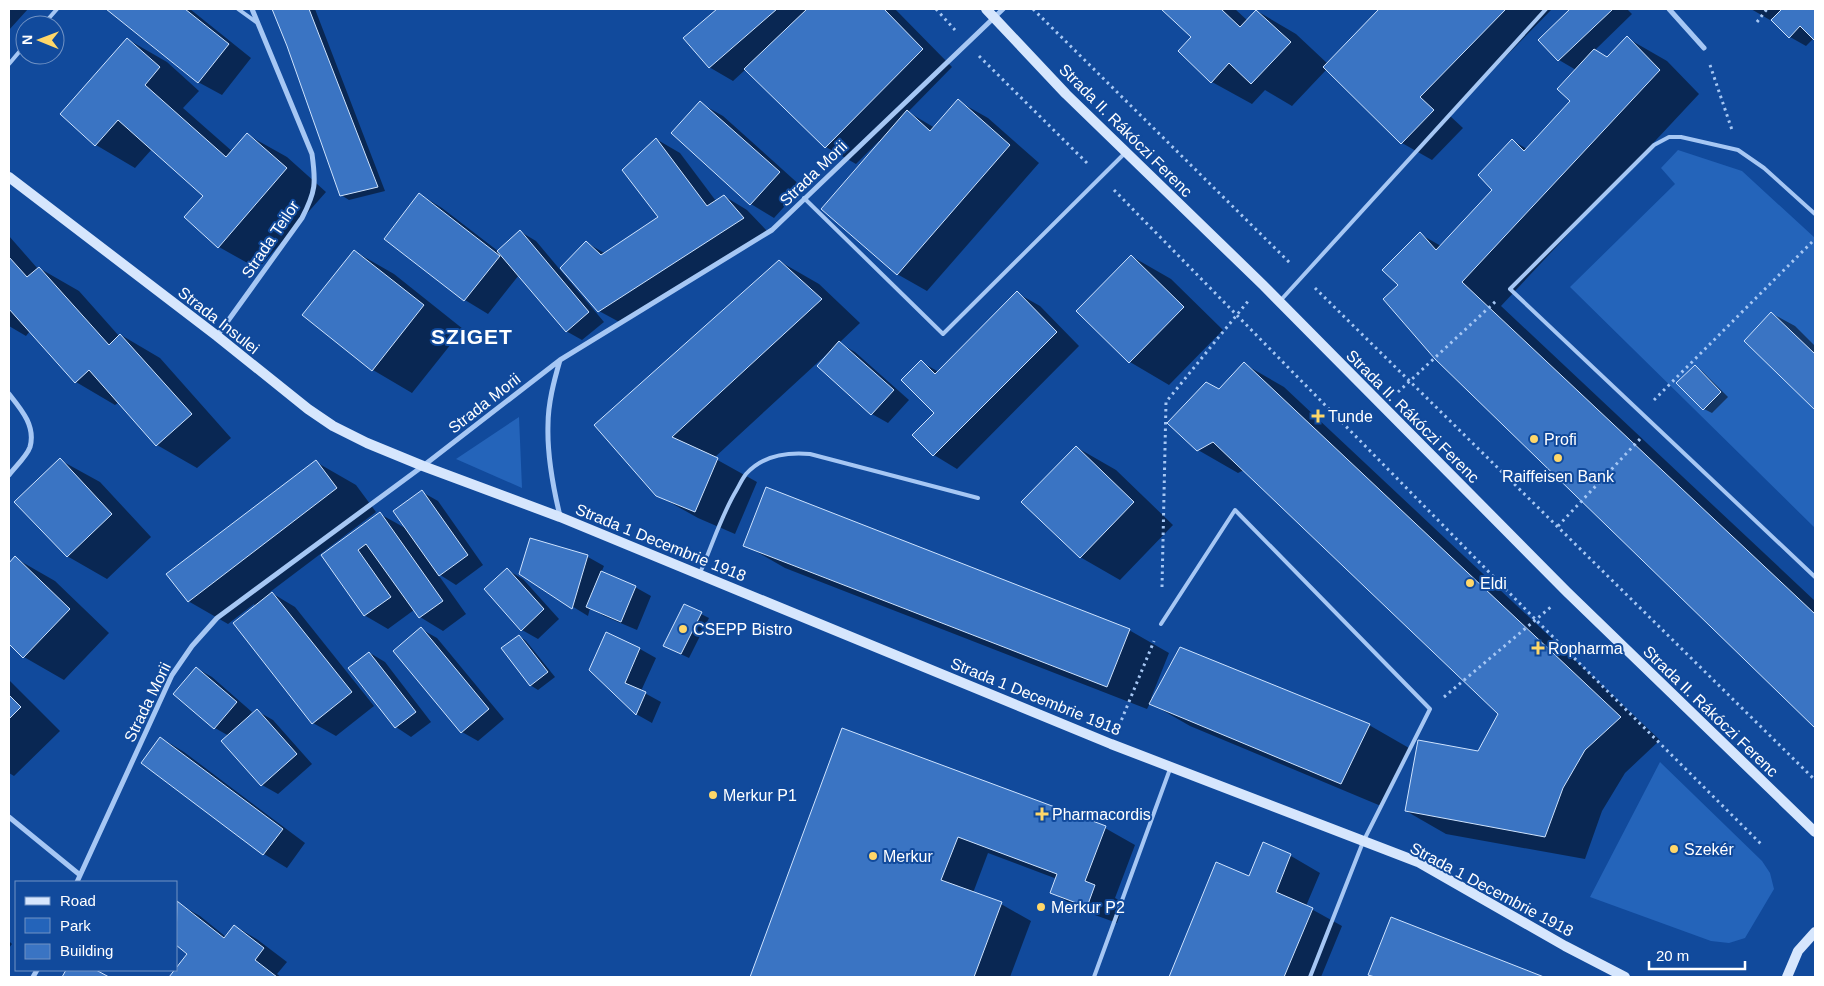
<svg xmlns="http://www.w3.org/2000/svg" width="1824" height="986" font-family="Helvetica,sans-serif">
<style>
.green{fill:#2464ba}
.shadow{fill:#0007}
.building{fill:#3a74c3;stroke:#cee3fe}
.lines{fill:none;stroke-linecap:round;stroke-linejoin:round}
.path{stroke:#a6c7f4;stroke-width:3;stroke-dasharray:2.5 4;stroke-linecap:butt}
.lane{stroke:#a6c7f4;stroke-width:4}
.street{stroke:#a6c7f4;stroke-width:5}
.secondary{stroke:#d6e6fd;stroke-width:10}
.poi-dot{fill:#ffd769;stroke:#114a9c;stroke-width:2}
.labels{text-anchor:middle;stroke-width:4;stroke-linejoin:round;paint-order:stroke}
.street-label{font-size:16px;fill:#fff;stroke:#114a9c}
.poi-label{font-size:16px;fill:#fff;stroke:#114a9c;text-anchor:start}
.district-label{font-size:21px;font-weight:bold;letter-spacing:1px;fill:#fff;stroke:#114a9c}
</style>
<rect width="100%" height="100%" fill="#114a9c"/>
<path class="green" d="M1678 150 1742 171 1815 238V528L1570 287 1675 184 1661 168Z
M519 417 522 488 456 459Z
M1660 762 1762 861 1770 873 1774 889 1745 938 1729 943 1711 941 1590 897Z"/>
<path class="shadow" d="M9 9H28L9 30Z
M108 9H190L251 58 222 95 198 82Z
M273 9H315L385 191 349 200 341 195 288 45Z
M719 9H895L952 67 908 112 935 128 958 101 988 118 1039 163 927 291 897 274 881 142 879 141 856 164 826 147 746 69 733 81 709 67 685 38Z
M1163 9H1235L1248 21 1257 11 1296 34 1328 64 1381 9H1552L1449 115 1463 128 1432 160 1402 143 1327 69 1292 106 1265 90 1252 104 1212 82 1193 37Z
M1572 9H1627L1632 14 1594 51 1608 58 1627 38 1667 61 1699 94 1501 306 1815 601V726L1436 358 1400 285 1420 234 1441 246 1493 190 1512 140 1527 149 1572 101 1576 70 1559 60 1540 40Z
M1751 9H1815V39L1814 38 1806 46 1790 37 1772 18 1770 20Z
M127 39 167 62 199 91 183 108 233 152 248 135 287 157 326 192 258 269 219 247 204 196 152 149 135 168 96 145Z
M700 103 723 116 802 187 774 218 751 204 673 133Z
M656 139 680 153 716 201 724 196 747 210 767 231 623 324 599 311 587 243 606 254 659 217Z
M419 194 442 208 498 251 521 232 536 241 604 322 582 340 566 331 519 275 488 314 465 300 385 238Z
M9 236 38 269 39 268 79 291 119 336 121 335 160 358 231 438 197 468 157 445 119 402 115 405 76 382 30 331 26 336 9 326Z
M354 251 394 274 463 329 412 393 373 370 304 315Z
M1131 256 1171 279 1223 330 1169 385 1130 362Z
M779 261 819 284 860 323 839 343 855 352 909 400 888 423 872 414 819 366 829 354 828 353 714 458 757 482 735 534 698 518 657 495 596 425Z
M1017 293 1040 306 1079 346 957 469 934 455 914 435 935 413 921 362 939 372Z
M1771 313 1795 326 1815 346V408L1745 341Z
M1244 364 1284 387 1660 740 1625 773 1602 811 1585 859 1446 834 1406 811 1478 753 1500 714 1244 470 1238 473 1198 450 1220 390Z
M1695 366 1702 371 1728 397 1712 413 1704 409Z
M1076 447 1116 470 1173 525 1120 580 1080 557Z
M60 460 100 482 151 537 107 579 67 556Z
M316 462 356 485 376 512 270 592 295 607 374 706 336 736 313 723 254 604 228 624 188 601Z
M422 492 438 501 483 565 456 585 437 573 466 614 443 631 420 617 414 610 388 629 364 615 322 555 380 514 407 529Z
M531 539 588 557 604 566 601 573 635 587 651 596 637 630 604 616 590 608 588 616 520 574Z
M745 545 1129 630 1169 653 1151 698 1153 699 1369 725 1409 748 1381 806 1190 726 1150 703 1147 709 785 568Z
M15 558 55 581 109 633 64 680 24 657 9 642V564Z
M507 570 523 579 559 619 538 639 522 630Z
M701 614 709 618 689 658 672 650Z
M421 629 437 638 504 719 478 741 462 732Z
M606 634 640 649 656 658 641 691 661 702 652 723 636 714Z
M519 636 526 641 555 677 538 690 530 685Z
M370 653 385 662 431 722 411 737 396 727Z
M196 668 212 677 252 712 245 720 257 711 273 720 312 764 278 794 262 785 223 741 229 736 215 728Z
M9 680 60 731 14 776 9 773Z
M843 730 1105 828 1135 845 1115 898 1124 903 1117 923 1081 910 1051 892 1057 879 988 853 973 893 1001 904 1031 921 1010 977H751Z
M161 738 184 752 305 843 287 868 264 854 142 763Z
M1263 844 1291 856 1320 873 1306 906 1342 926 1321 977H1170L1217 864 1250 877Z
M177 903 200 916 226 937 235 926 258 940 287 962 277 974 281 977H171L189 953 176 943Z
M1391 919 1541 977H1375L1370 974Z
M9 941 12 944 9 948Z
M68 970H94L107 977H63Z"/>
<path class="building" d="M106 9H185L229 44 198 83Z
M272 9H309L378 187 340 196 287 46Z
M717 9H777L709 68 683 38Z
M807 9H884L923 49 825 148 744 69Z
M1161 9H1221L1240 27 1256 10 1291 42 1251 84 1229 63 1211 83 1178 51 1191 37Z
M1379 9H1506L1420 97 1434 110 1401 144 1323 67Z
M1570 9H1613L1558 61 1538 40Z
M1782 9H1815V41L1800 26 1789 38 1771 20Z
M1627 36 1660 70 1462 282 1815 614V728L1435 359 1383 299 1398 285 1382 270 1420 232 1436 250 1492 190 1478 175 1512 139 1524 151 1570 101 1557 89 1594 49 1607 57Z
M127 38 160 67 145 85 226 157 247 133 287 168 218 248 184 217 203 196 118 120 95 146 60 114Z
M958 99 1010 145 897 275 821 209 907 110 930 131Z
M700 101 780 172 750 205 671 133Z
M656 138 707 206 724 195 744 218 598 312 560 268 586 241 601 255 658 217 622 170Z
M419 193 500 256 464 301 384 239Z
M520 230 589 312 566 332 497 251Z
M354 250 424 305 372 371 302 315Z
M1131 255 1184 307 1129 363 1076 311Z
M9 257 27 277 39 267 109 345 120 334 192 414 156 446 89 370 75 383 9 309Z
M779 260 822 299 672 437 718 458 695 512 656 496 594 425Z
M1017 291 1057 332 933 456 912 435 934 413 901 380 921 360 935 374Z
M1771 312 1815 354V410L1744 341Z
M839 341 894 390 871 415 817 366Z
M1244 362 1621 717 1585 750 1563 788 1545 837 1405 811 1418 740 1478 751 1498 714 1213 442 1197 451 1167 423 1206 382 1219 389Z
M1695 365 1721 392 1703 410 1676 383Z
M1076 446 1134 502 1080 558 1021 502Z
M60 458 112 514 67 557 14 502Z
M316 460 337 488 188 602 166 574Z
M766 487 1130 629 1107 687 743 546Z
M422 490 468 555 439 576 393 511Z
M380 512 443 601 419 618 366 544 358 550 391 597 364 616 321 555Z
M530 538 588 555 572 609 519 574Z
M15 556 70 609 23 658 9 644V563Z
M507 568 544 609 521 631 484 589Z
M601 571 636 586 621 622 586 607Z
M272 592 352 692 312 724 233 623Z
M684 604 702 612 681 654 663 646Z
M421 627 489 709 461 733 393 651Z
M606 632 640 648 625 683 646 692 636 715 589 670Z
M519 635 548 672 530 686 501 648Z
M1180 647 1370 724 1341 784 1149 704Z
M369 652 416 712 395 728 348 668Z
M196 667 237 702 214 729 173 694Z
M9 695 21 707 9 719Z
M257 709 297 754 261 786 221 741Z
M842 728 1106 826 1085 881 1095 885 1087 907 1050 893 1057 874 958 837 941 880 1002 902 974 977H750Z
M160 737 283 829 263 855 141 763Z
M1263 842 1291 854 1276 892 1313 908 1284 977H1169L1216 862 1249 876Z
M177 901 224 938 234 925 264 948 255 960 277 977H169L187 954 176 945Z
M1391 917 1544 977H1375L1368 975Z
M66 970H96L109 977H62Z"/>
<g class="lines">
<path class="path" d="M936 9 955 30
M1033 9 1291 264
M1757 22 1767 9
M979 56 1088 164
M1710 65 1732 130
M1114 190 1536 620 1762 845
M1315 288 1815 780
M1398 392 1496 301
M1654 400 1815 239
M1558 526 1641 438
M1162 587 1166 402 1249 300
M1444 697 1552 606
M1119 726 1154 641"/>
<path class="lane" d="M238 9 256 22
M43 25 57 9
M9 64 25 45
M804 198 943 334 1126 152
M1815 214 1764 168 1738 150 1681 137H1669L1654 145 1510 289 1815 577
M1280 301 1546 9
M700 573C712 546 721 516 736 491 739 486 742 479 746 474 762 456 787 452 810 454L978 498
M1161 624 1235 510 1430 709 1363 842 1310 977
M1094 977 1170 769"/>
<path class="street" d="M1669 9 1704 48
M217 336 302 218C316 191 316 183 312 154L252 9
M560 360C554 381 548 403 548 425 547 455 553 487 560 516
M9 394C21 409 36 426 30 447 27 456 15 467 9 475
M9 817 80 875
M77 882 172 675 192 646 217 618 423 466 560 360 772 230 1003 9
M33 977 37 970"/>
<path class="secondary" d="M986 9 1066 94 1263 285 1567 592 1815 832
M9 177 217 336 308 409 333 426 367 443 423 466 560 517 1111 744 1418 862 1565 946 1625 977
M1787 977 1798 951 1815 932"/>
</g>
<g class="poi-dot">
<path d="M1315.5 408.5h5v5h5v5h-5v5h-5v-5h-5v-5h5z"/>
<circle cx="1534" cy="439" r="5"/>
<circle cx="1558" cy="458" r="5"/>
<circle cx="1470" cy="583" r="5"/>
<circle cx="683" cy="629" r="5"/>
<path d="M1535.5 640.5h5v5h5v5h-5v5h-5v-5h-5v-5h5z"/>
<circle cx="713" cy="795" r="5"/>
<path d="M1039.5 806.5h5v5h5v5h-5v5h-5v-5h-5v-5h5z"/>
<circle cx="1674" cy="849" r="5"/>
<circle cx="873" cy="856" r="5"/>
<circle cx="1041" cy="907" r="5"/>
</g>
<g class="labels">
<g class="street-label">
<text transform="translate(1126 130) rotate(45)" y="6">Strada II. Rákóczi Ferenc</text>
<text transform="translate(813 173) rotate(-44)" y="6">Strada Morii</text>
<text transform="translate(270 239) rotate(-56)" y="6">Strada Teilor</text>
<text transform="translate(219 320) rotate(38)" y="6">Strada Insulei</text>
<text transform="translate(484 403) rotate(-38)" y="6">Strada Morii</text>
<text transform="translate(1413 416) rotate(45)" y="6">Strada II. Rákóczi Ferenc</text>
<text transform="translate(661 542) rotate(22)" y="6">Strada 1 Decembrie 1918</text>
<text transform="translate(1036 696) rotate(22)" y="6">Strada 1 Decembrie 1918</text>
<text transform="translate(147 702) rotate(-64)" y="6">Strada Morii</text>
<text transform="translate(1711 711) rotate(44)" y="6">Strada II. Rákóczi Ferenc</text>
<text transform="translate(1492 889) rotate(28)" y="6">Strada 1 Decembrie 1918</text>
</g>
<g class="poi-label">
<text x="1328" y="422">Tunde</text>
<text x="1544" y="445">Profi</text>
<text x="1558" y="482" text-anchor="middle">Raiffeisen Bank</text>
<text x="1480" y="589">Eldi</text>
<text x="693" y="635">CSEPP Bistro</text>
<text x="1548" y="654">Ropharma</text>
<text x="723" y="801">Merkur P1</text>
<text x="1052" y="820">Pharmacordis</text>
<text x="1684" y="855">Szekér</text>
<text x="883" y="862">Merkur</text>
<text x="1051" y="913">Merkur P2</text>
</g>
<g class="district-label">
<text x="472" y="344">SZIGET</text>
</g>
</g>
<rect width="1824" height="986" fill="none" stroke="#ffffff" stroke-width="20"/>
<rect x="15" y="881" width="162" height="90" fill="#114a9c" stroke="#7092c4"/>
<rect x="25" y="897" width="25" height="8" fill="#d6e6fd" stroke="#7092c4"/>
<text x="60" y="906" font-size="15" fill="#ffffff">Road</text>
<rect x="25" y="918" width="25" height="15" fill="#2464ba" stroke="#7092c4"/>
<text x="60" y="931" font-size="15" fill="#ffffff">Park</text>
<rect x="25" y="944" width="25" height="15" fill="#3a74c3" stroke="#7092c4"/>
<text x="60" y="956" font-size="15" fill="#ffffff">Building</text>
<g transform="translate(40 40) rotate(271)"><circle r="24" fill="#114a9c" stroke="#7092c4"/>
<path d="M0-4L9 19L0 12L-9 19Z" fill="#ffd769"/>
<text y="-8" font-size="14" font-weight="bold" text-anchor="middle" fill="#ffffff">N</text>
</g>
<path d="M1649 961v8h96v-8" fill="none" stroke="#ffffff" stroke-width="2.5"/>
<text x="1656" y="961" font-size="15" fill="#ffffff" stroke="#114a9c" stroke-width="4" paint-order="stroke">20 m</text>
</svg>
